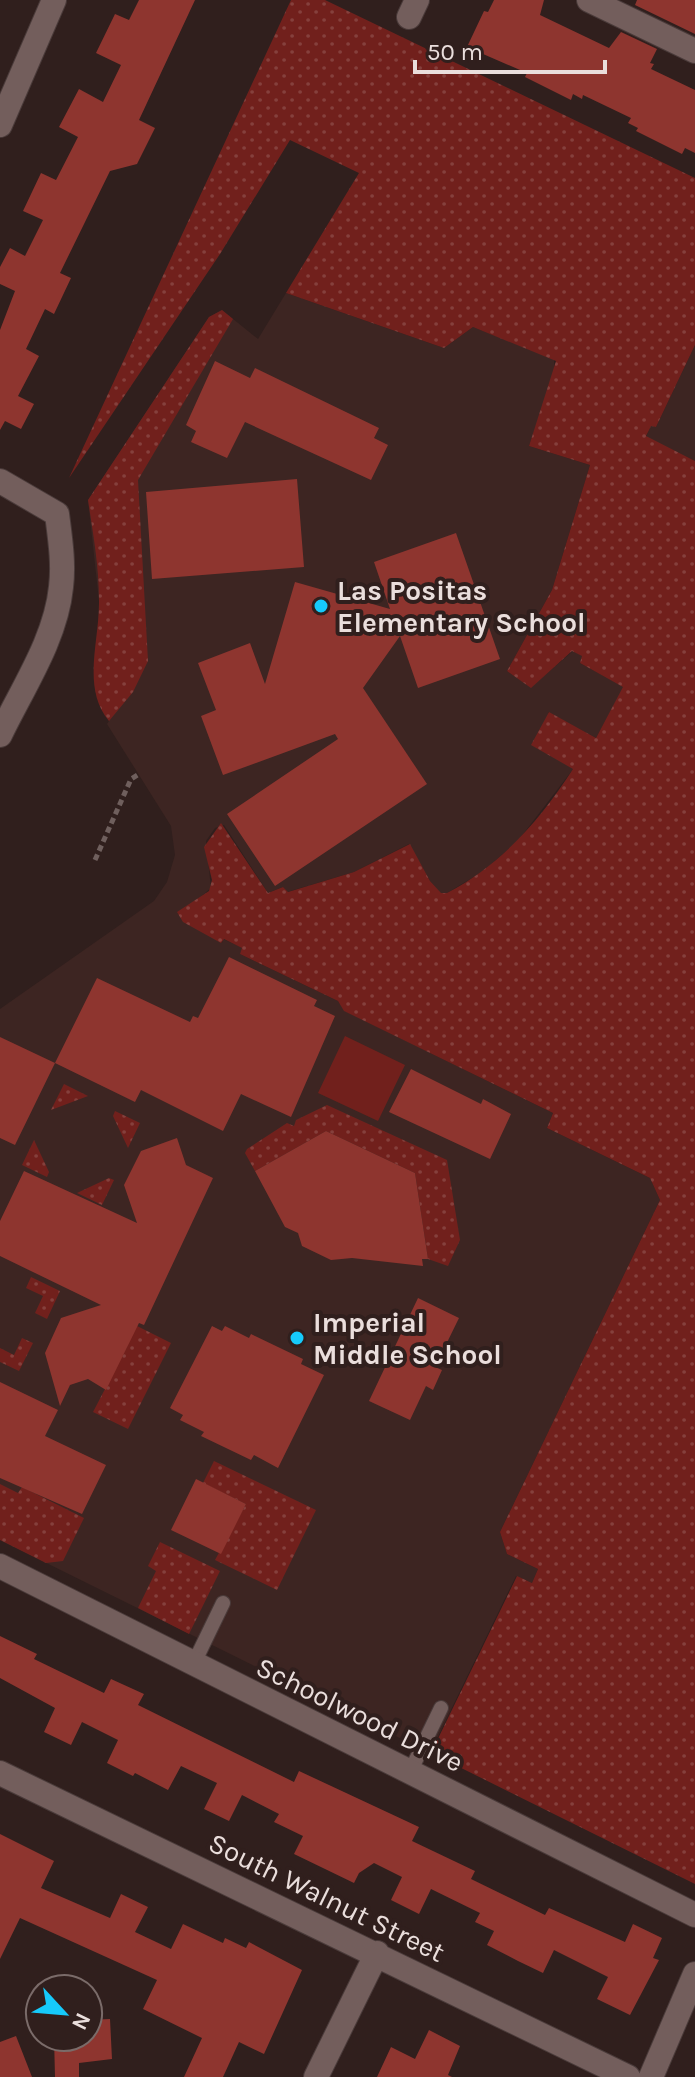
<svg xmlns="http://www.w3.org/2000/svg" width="695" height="2077" font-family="Karla,sans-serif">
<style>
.built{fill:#3d2522}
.grass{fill:url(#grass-dots)}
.park{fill:#71201c}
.building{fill:#8e352f}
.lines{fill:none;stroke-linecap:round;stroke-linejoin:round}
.lane-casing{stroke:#4a3b3a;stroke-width:16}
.street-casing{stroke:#4a3b3a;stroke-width:26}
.path{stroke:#6f5f5d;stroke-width:5;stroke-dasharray:6 4;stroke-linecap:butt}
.lane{stroke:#735e5c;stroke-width:14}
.street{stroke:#735e5c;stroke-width:24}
.poi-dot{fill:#16cafb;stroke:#301f1d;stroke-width:3}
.labels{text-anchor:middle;stroke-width:8;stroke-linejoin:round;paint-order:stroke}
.poi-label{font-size:28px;font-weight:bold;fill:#eadedc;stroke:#301f1d;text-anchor:start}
.street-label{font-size:28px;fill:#eadedc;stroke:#301f1d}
</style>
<defs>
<pattern id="grass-dots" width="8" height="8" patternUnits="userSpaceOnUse" patternTransform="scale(2)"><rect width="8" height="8" fill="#71201c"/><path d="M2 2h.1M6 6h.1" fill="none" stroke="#85403c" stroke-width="1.8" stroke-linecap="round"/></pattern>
</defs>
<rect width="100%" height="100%" fill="#301f1d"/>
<path class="built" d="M286 293 444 348 473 327 554 359V374L529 446 590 465 552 590 507 671 531 687 573 651 583 656 580 663 624 687 596 738 548 712 574 768 517 842 482 872 447 893 441 894 430 881 409 844 354 872 287 892 283 887 268 893 224 825 215 828 206 841 211 888 198 899 222 943 223 939 243 948 240 954 338 1001 345 1011 553 1113 547 1128 650 1178 660 1200 500 1532 507 1554 538 1569 532 1583 516 1576 430 1753 0 1540V1009L154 901 167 882 175 855 171 826 107 724 109 721 95 691 99 601 88 500 209 317 222 310 258 339Z
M695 345V461L646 437 651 425 656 427Z"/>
<path class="grass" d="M291 0H325L695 178V345L656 427 651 426 646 436 695 461V1884L431 1753 517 1576 532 1583 538 1569 507 1554 500 1532 660 1200 650 1178 547 1128 553 1113 344 1011 338 1001 240 954 242 948 224 939 221 943 183 922 177 912 209 891 212 880 204 847 221 823 268 893 283 887 288 892 354 872 410 844 430 881 441 893H447C502 864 540 820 573 769L531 745 549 712 596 738 623 687 580 663 582 656 572 651 531 688 507 671 552 590 590 465 529 446 556 361 473 327 444 348 286 293 359 173 290 140 220 254 69 478Z
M222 310 233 319 138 480 148 661 133 692 109 721C81 687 100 640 99 600 99 567 93 533 88 500L209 317Z
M64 1084 88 1096 51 1110Z
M327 1105 447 1160 460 1240 448 1266 428 1259 415 1173 326 1131 255 1171 245 1153 247 1149 287 1123 294 1126 296 1120Z
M115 1111 140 1123 128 1148 113 1116Z
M34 1140 49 1172 47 1177 22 1165Z
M109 1178 114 1180 102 1205 77 1193Z
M31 1277 60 1291 47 1319 35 1313 43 1296 26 1288Z
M135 1325 171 1343 128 1429 93 1412 127 1347Z
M22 1338 33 1343 19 1371 0 1362V1348L14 1355Z
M214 1461 316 1510 277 1590 215 1560 246 1504 203 1483Z
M0 1484 18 1493 22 1487 84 1518 63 1561 46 1563 0 1540Z
M160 1542 220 1571 189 1634 138 1608 156 1571 148 1566Z"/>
<path class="park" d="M345 1036 405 1065 378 1121 318 1093Z"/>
<path class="building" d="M139 0H195L139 120 155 128 137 164 110 171 60 273 71 278 54 314 45 309 26 349 39 356 18 396 34 404 21 429 5 421 0 430V330L15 291 0 284V267L10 248 25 256 43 220 23 211 41 173 56 180 78 137 59 127 79 89 103 102 121 65 96 53 115 14 129 20Z
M494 0H544L540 15 609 48 621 32 657 49 650 63 654 64 651 69 695 90V153L685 148 682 154 636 131 638 128 628 123 631 118 583 95 582 99 573 94 571 100 525 77 527 73 467 47 484 11 488 12Z
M637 0H695V34L635 5Z
M215 361 250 378 255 368 379 428 374 438 388 445 371 480 245 422 227 458 191 442 196 431 186 425Z
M297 479 304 567 152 579 146 492Z
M456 533 500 659 418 688 400 636 363 688 427 784 275 886 227 814 338 739 335 734 223 775 201 716 216 710 198 663 250 643 265 684 295 582 390 609 374 562Z
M229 957 317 1000 314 1006 335 1016 291 1117 241 1094 223 1131 141 1090 135 1102 55 1063 97 978 190 1022 193 1016 198 1018Z
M0 1037 55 1063 15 1145 0 1138Z
M411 1069 481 1104 483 1099 511 1114 490 1159 389 1112Z
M326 1131 415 1173 428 1259H422L423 1266 352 1258 331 1260 302 1246 298 1233 285 1227 255 1171Z
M177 1138 186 1165 213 1178 144 1325 139 1323 106 1390 88 1379 70 1385 60 1406 45 1353 61 1318 101 1305 0 1256V1221L24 1171 137 1223 124 1185 141 1151Z
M418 1298 459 1318 435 1367 442 1370 433 1390 426 1386 410 1420 369 1401Z
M212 1326 222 1331 225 1326 249 1338 251 1334 303 1359 301 1364 324 1375 278 1468 254 1455 251 1460 201 1436 204 1432 180 1420 183 1415 170 1408Z
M0 1382 58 1410 45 1436 106 1465 82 1514 0 1478Z
M196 1479 246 1504 221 1554 171 1530Z
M0 1636 37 1654 34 1659 104 1693 111 1679 144 1694 138 1705 294 1782 299 1771 419 1827 412 1841 475 1871 471 1879 545 1915 549 1908 625 1942 633 1924 662 1938 653 1958 659 1960 630 2015 597 1999 608 1977 554 1950 543 1973 518 1961 487 1945 494 1931 475 1922 480 1913 431 1889 419 1914 391 1900 402 1877 374 1863 359 1873 354 1883 294 1854 303 1836 274 1822 279 1814 242 1795 229 1821 204 1809 217 1783 181 1766 168 1790 135 1773 133 1776 107 1763 118 1740 82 1722 71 1745 44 1732 55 1708 0 1678Z
M0 1834 54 1861 41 1888 110 1918 121 1894 148 1907 135 1932 171 1949 183 1924 223 1943 225 1938 246 1948 249 1942 302 1970 264 2054 239 2042 223 2077H184L202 2038 143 2009 157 1980 20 1918 0 1959Z
M110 2019 112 2059 79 2063V2077H55L54 2037H88V2020Z
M429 2030 460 2046 448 2075 452 2077H377L391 2047 415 2059Z
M16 2036 32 2077H0V2042Z"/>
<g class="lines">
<defs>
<path id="lane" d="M193 1665 223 1603
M410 1772 441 1708"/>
<path id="street" d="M589 0 695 51
M409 17 417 0
M0 125 54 0
M0 481 57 514C60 538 64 563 61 587 56 639 22 689 0 735
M0 1566 695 1915
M0 1773 628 2077
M316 2077 377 1953
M651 2077 695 1974"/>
</defs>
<use href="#lane" class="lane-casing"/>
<use href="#street" class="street-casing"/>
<path class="path" d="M95 860 131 779 139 774"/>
<use href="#lane" class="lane"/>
<use href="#street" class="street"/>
</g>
<g class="poi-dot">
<circle cx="321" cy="606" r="8"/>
<circle cx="297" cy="1338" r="8"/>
</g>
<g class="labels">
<g class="poi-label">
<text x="337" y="600">Las Positas<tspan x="337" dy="32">Elementary School</tspan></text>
<text x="313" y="1332">Imperial<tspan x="313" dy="32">Middle School</tspan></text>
</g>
<g class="street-label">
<text transform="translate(360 1714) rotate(26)" y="10">Schoolwood Drive</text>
<text transform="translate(327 1897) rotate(26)" y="10">South Walnut Street</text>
</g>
</g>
<g transform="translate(64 2013) rotate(116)"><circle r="38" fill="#301f1d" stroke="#7a6b69" stroke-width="2"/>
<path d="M0-6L14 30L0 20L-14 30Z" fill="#16cafb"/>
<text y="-12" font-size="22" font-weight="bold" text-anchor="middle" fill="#eadedc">N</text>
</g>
<path d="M415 60v12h190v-12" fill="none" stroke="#eadedc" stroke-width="4"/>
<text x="427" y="60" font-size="24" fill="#eadedc" stroke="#301f1d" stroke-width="6" paint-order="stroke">50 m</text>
</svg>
